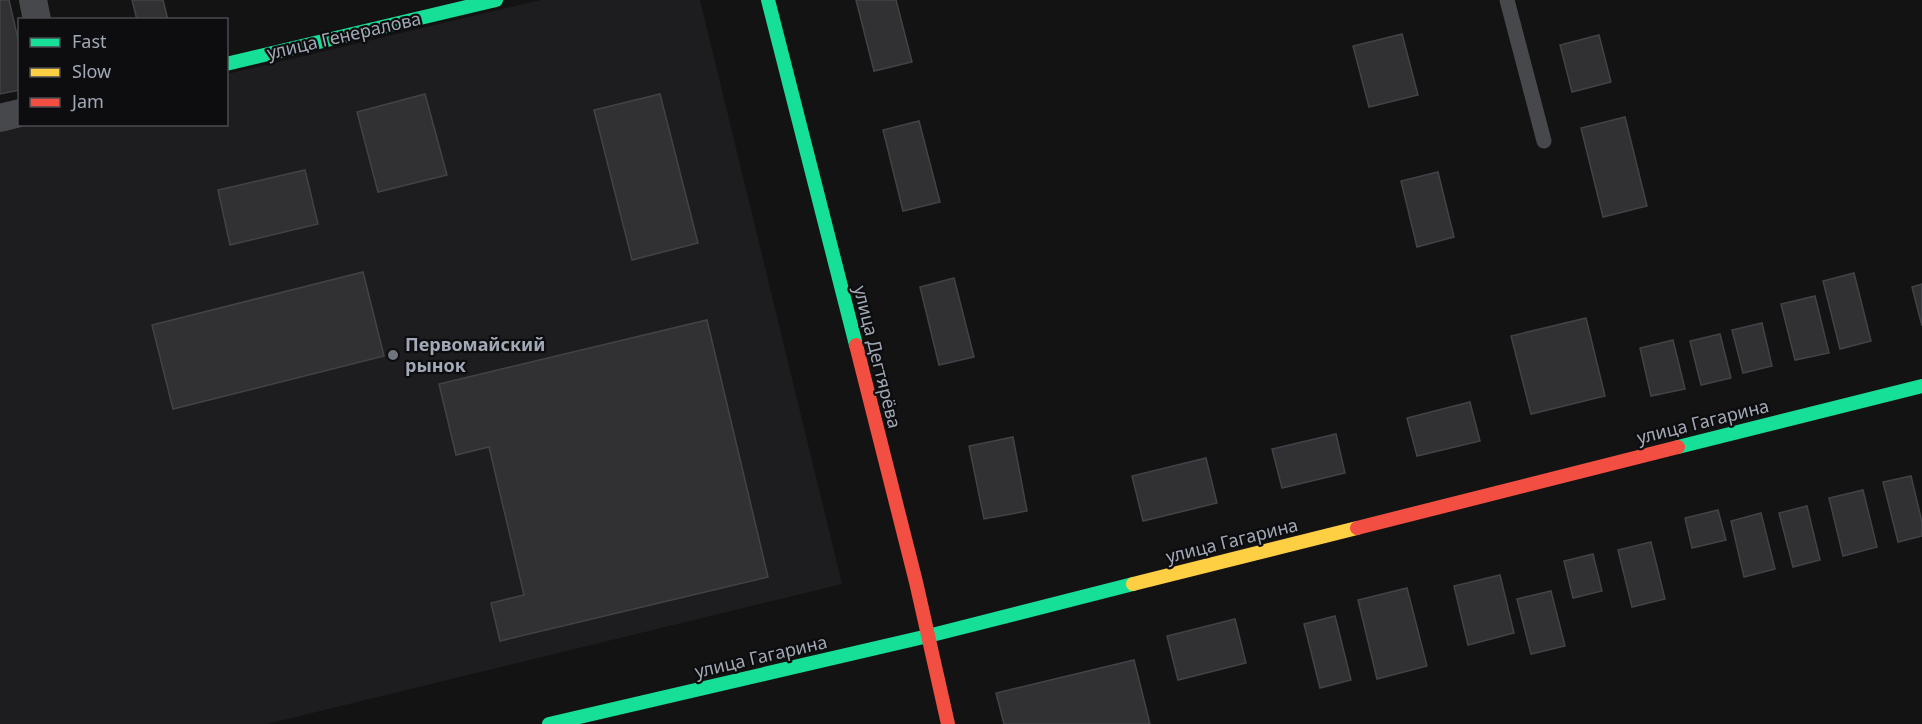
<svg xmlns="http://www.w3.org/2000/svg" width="1922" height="724" font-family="'Noto Sans',sans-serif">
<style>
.built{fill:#1d1d1f}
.building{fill:#313133;stroke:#414347;stroke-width:1.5}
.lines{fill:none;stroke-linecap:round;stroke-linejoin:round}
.lane{stroke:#47484c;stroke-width:15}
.street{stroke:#47484c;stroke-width:28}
.fast{stroke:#16e098;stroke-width:14}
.slow{stroke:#ffcf43;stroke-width:14}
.jam{stroke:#f24e42;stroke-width:14}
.poi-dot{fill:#70747d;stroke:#0d0d0f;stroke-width:2}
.labels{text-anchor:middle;stroke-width:4.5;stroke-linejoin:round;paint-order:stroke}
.street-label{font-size:18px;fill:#a2a9b6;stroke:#0d0d0f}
.poi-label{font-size:18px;font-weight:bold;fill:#a2a9b6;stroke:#0d0d0f;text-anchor:start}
</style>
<rect width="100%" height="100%" fill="#131313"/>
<path class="built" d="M541 0H700L842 584 267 724H0V126L20 124H226L227 74Z"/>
<path class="building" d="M0 0H9L20 48V90L0 94Z
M132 0H163L168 20H137Z
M856 0H896L912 62 874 71Z
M1402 34 1418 95 1369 107 1353 46Z
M1599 35 1611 82 1572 92 1560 45Z
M425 94 447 175 378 192 357 112Z
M660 94 698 243 632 260 594 110Z
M1625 117 1647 206 1603 217 1581 128Z
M919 121 940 202 903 211 883 130Z
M305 170 318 224 230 245 218 190Z
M1438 172 1454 237 1417 247 1401 181Z
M363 272 384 356 173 409 152 325Z
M1854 273 1871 341 1840 349 1823 281Z
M954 278 974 357 939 365 920 287Z
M1922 284V326L1912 287Z
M1815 296 1829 353 1795 360 1781 304Z
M1586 318 1605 396 1531 414 1511 336Z
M707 320 768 577 500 641 491 603 524 595 489 447 456 455 439 384Z
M1762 323 1772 366 1743 373 1732 330Z
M1720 334 1731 378 1701 385 1690 341Z
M1673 340 1685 389 1651 396 1640 348Z
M1470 402 1480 441 1417 456 1407 418Z
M1336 434 1345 473 1282 488 1272 449Z
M1013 437 1027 511 984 519 969 446Z
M1206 458 1217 503 1143 521 1132 476Z
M1911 476 1922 522V536L1898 542 1883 482Z
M1863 490 1877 547 1843 556 1829 498Z
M1807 506 1820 560 1793 567 1779 513Z
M1718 510 1726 540 1692 548 1685 518Z
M1761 513 1775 569 1744 577 1731 521Z
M1651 542 1665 599 1632 607 1618 550Z
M1593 554 1602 591 1573 598 1564 561Z
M1500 575 1514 633 1468 645 1454 586Z
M1407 588 1427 666 1377 679 1358 600Z
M1551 591 1565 646 1531 654 1517 599Z
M1335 616 1351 680 1320 688 1304 624Z
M1235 619 1246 663 1178 680 1167 636Z
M1134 660 1150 724H1004L996 693Z"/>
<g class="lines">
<path class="lane" d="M1507 0 1544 141"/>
<path class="street" d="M33 0 37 20
M0 118 20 113"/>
<path class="fast" d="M768 0 856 345
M226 64 496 0
M1678 447 1922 386
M549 724 928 636 1133 584"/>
<path class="slow" d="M1133 584 1357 528"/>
<path class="jam" d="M856 345 916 582 948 724
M1357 528 1678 447"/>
</g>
<circle class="poi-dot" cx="393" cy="355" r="6"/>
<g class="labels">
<g class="street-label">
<text transform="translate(344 36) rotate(-13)" y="6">улица Генералова</text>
<text transform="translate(877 357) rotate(76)" y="6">улица Дегтярёва</text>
<text transform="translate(1703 422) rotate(-14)" y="6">улица Гагарина</text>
<text transform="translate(1232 541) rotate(-14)" y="6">улица Гагарина</text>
<text transform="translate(761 657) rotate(-13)" y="6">улица Гагарина</text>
</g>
<g class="poi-label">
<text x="405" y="351">Первомайский<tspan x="405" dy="21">рынок</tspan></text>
</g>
</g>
<rect x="18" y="18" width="210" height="108" fill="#0d0d0f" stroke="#494b52" stroke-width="1.5"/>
<rect x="30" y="38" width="30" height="9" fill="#16e098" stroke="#494b52" stroke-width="1.5"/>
<text x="72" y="48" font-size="18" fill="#a2a9b6">Fast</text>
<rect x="30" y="68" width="30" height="9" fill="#ffcf43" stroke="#494b52" stroke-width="1.5"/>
<text x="72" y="78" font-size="18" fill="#a2a9b6">Slow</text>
<rect x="30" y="98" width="30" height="9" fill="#f24e42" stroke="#494b52" stroke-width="1.5"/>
<text x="72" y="108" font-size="18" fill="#a2a9b6">Jam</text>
</svg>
